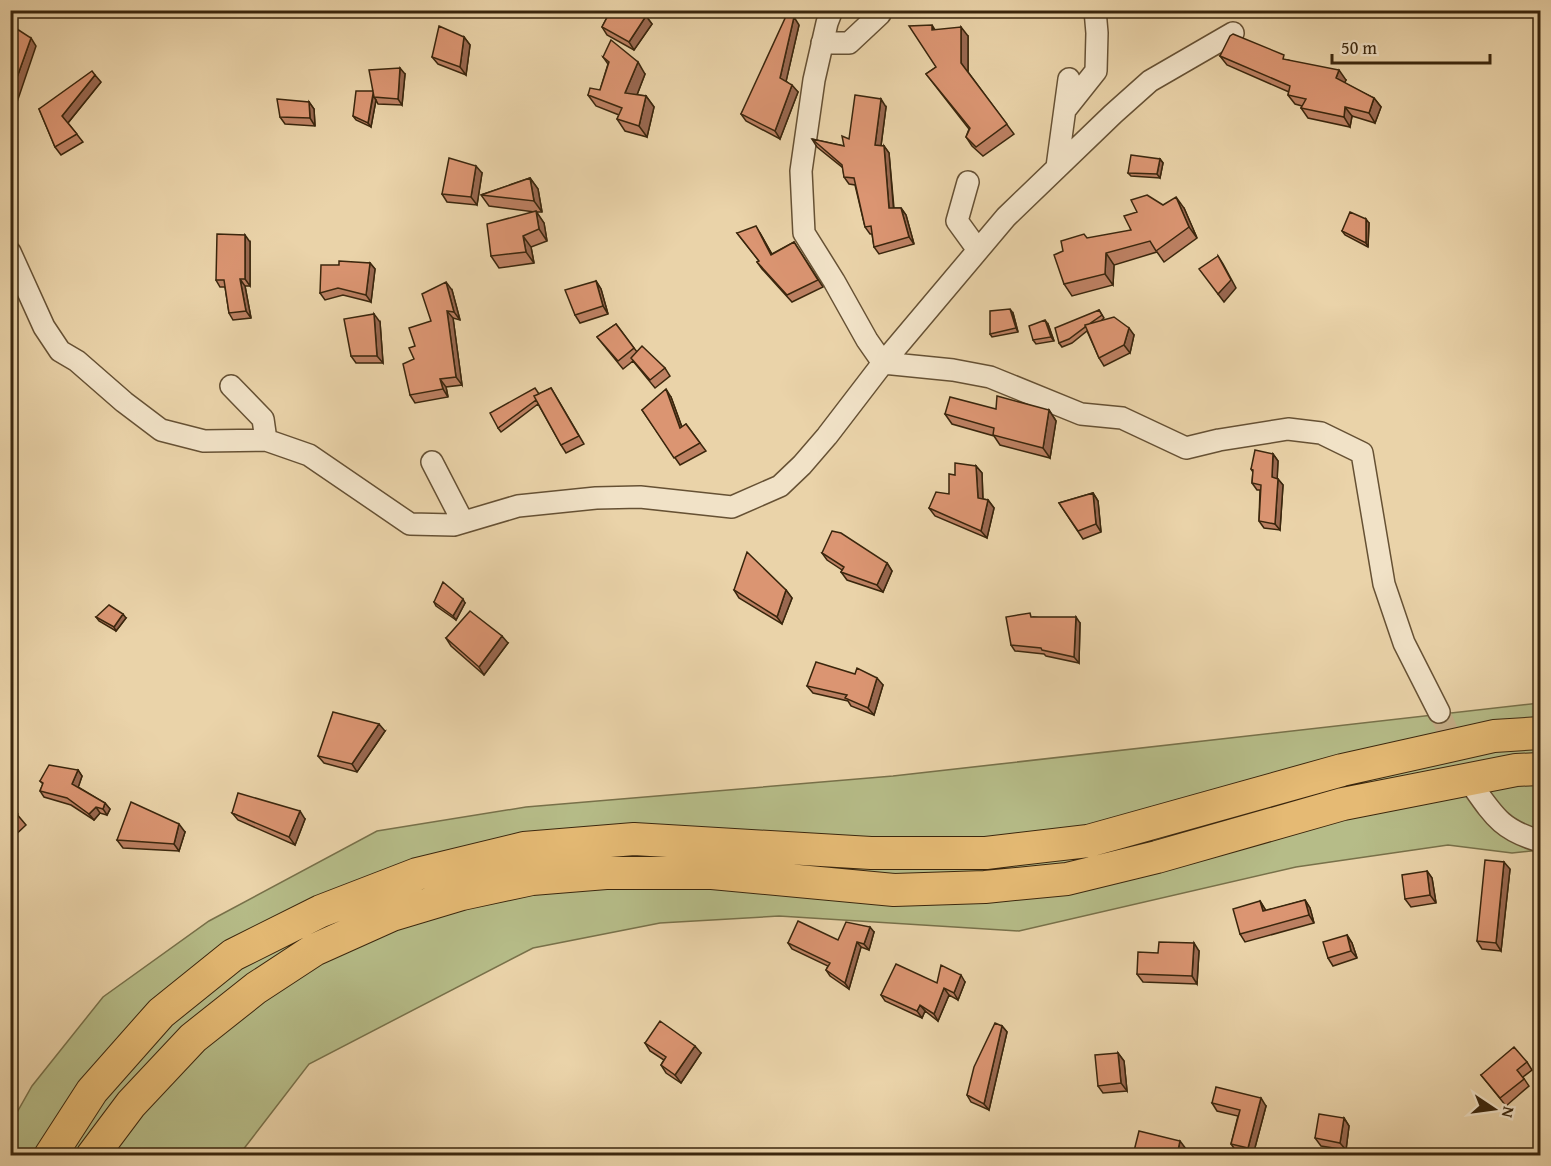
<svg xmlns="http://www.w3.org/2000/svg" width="1551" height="1166" font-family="'Gentium Book Plus',serif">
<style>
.green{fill:#b6bc88;stroke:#78714a;stroke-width:1.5}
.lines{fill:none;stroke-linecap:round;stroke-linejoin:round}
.minor-tunnel{stroke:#c7b08a;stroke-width:21;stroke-dasharray:21 10;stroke-linecap:butt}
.minor-casing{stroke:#665134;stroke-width:24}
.highway-casing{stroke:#3a260d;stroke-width:34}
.minor{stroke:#f1e2c7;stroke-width:21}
.highway{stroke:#e5ba74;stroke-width:32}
.wall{fill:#bc8062;stroke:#3a260d;stroke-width:1.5}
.shaded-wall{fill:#996850;stroke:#3a260d;stroke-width:1.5}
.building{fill:#db9572;stroke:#3a260d;stroke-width:1.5}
</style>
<rect width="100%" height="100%" fill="#ead3a9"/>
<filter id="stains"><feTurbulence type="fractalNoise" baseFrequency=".00333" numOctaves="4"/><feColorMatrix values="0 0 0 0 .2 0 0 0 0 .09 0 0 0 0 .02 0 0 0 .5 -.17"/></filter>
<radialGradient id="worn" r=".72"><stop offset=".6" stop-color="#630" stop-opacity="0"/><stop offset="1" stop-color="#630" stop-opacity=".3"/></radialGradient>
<path class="green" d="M1540 703V850L1512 853 1448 845 1296 867 1019 931 779 916 660 923 533 948 309 1064 239 1155 11 1156V1123L32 1086 103 997 209 921 377 831 526 807 893 776Z"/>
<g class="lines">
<path class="minor-tunnel" d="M1439 712 1474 788"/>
<defs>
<path id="minor" d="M832 10 827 23 814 80 801 171 804 233 834 281 867 340 883 363 953 370 990 377 1081 414 1122 418 1186 448 1219 440 1288 429 1321 433 1362 453 1384 584 1404 643 1439 712
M822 43H849L880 14
M1065 110 1096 71 1097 33 1095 10
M1057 167 1069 79
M968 182 957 221 978 250
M10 252 44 327 60 351 77 361 124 402 161 430 204 441 266 440 309 455 410 524 454 525 518 506 596 498 640 497 732 507 780 486 802 465 827 436 883 363 1006 217 1113 114 1150 81 1233 33
M231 386 263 419 266 440
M432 462 463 522
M1474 788C1495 818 1504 831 1540 841"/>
<path id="highway" d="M50 1156 92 1091 161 1013 233 955 321 911 417 874 524 848 634 839 871 853H986L1088 841 1342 770 1494 736 1540 733
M92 1156 131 1104 193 1038 256 988 314 950 392 915 462 894 532 879 606 873H712L894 890 985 887 1067 879 1157 857 1343 804 1516 770 1540 769"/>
</defs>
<use href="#minor" class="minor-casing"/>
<use href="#highway" class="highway-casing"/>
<use href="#minor" class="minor"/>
<use href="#highway" class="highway"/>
</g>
<path class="wall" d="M611 10H641L639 14 646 16 652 24 634 50 607 35 602 27Z
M799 25 786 81 798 92 780 139 746 121 741 114Z
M932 25 935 30 968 36V72L1014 134 983 156 972 146 966 137 969 129 926 74 936 67Z
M464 37 470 45 466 75 438 64 432 57Z
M1220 56 1288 60 1346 80 1344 83 1374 98 1381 107 1375 123 1352 116 1350 127 1308 118 1301 108 1302 106 1295 104 1288 95 1289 92 1227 65Z
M603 57 645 74 637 95 646 96 654 107 647 137 625 131 617 119 619 115 596 106 588 95 600 90 608 64Z
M405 74 402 105 378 104 376 100 371 127 356 120 353 116 373 91Z
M101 82 68 123 83 142 61 155 55 147 39 109Z
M309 102 314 109 315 126 285 124 280 117Z
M886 107 881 146H884L889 153 894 208H901L906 215 914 244 879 254 874 247 872 234H870L865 227 855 185 849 184 844 177 843 168 817 147 812 139 844 146 849 139Z
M1160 159 1163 163 1160 178 1131 176 1128 173Z
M482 173 477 205 447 202 442 194Z
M530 178 538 189 542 212H536L544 223 547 241 531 247 534 263 499 268 491 256 535 212 489 206 481 195Z
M1163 205 1184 208 1197 238 1164 262 1157 252 1114 265 1113 285 1072 296 1064 284Z
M1369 223 1368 247 1345 235 1342 231Z
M737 233H760L772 254 794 242 823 287 792 302 762 269 757 262 759 261Z
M250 242V286H245L251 318 233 320 229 313 225 287H220L216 280Z
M370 263 375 269 371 302 343 295 325 300 320 293 339 265Z
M596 281 601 289 608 314 580 323 575 315Z
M452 290 460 320 453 318 462 385 446 387 448 397 415 403 410 395 415 346Z
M1099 310 1104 318 1101 321 1134 335 1130 353 1104 366 1099 358 1087 331 1072 343 1062 347 1059 343Z
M1013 313 1018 332 992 337 990 334Z
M380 322 383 363H356L351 356Z
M616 324 637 352 665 368 670 376 655 388 633 361 623 369 597 337Z
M1048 324 1054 341 1036 344 1033 340Z
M551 388 584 444 566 453 561 445 538 404 501 432 498 428 539 394Z
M671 397 682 427 686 424 706 451 680 465 642 410Z
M996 409 1049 410 1056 421 1050 458 1000 445 994 436 952 424 945 414Z
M1273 454 1278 461 1277 478 1283 485 1280 530 1264 528 1259 521 1260 490H1257L1252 483 1253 472 1251 469Z
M976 466 982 473 983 499 988 500 994 508 987 538 935 516 929 508 949 494 955 475Z
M1093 493 1098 501 1101 532 1083 539 1059 503Z
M822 553 887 563 892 571 883 592 847 580 841 572 842 570 827 560Z
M734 590H786L792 598 782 624 739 598Z
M434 602 465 603 456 620 436 606Z
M96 617 126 618 116 631 99 621Z
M1033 617 1080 623 1079 663 1046 656 1044 654 1015 651 1011 645Z
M446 638 508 643 484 675 451 646Z
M855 674 883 685 874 715 851 706 848 701 813 693 807 686Z
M385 731 357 772 324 763 318 756Z
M78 770 82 776 78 787 105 803 110 809 107 815 100 813 94 820 71 805 44 797 40 791 43 784 40 781Z
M10 806 26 825 10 840Z
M232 813 305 819 295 845 238 820Z
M185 832 179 851 123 848 117 840Z
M1510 869 1501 951 1482 949 1477 941Z
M1427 871 1432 878 1436 903 1411 907 1405 899Z
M1305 900 1310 908 1314 923 1245 942 1240 934 1260 901 1266 911Z
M874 932 869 950 861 947 849 989 830 976 826 970 828 966 792 949 788 943 838 940Z
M1347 935 1352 943 1357 958 1333 966 1328 958Z
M1199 951 1197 984 1143 982 1137 974 1158 953Z
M965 982 958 1000 949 995 938 1021 925 1011 922 1018 885 1001 881 995 937 983Z
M1002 1026 1007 1032 989 1110 971 1102 967 1095Z
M645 1043 701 1053 681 1083 666 1073 661 1065 664 1060 650 1051Z
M1118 1053 1124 1061 1127 1091 1103 1093 1098 1086Z
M1527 1062 1532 1070 1523 1077 1529 1086 1506 1106 1481 1075Z
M1212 1103 1266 1106 1253 1155 1236 1151 1231 1144 1238 1116 1217 1111Z
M1344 1118 1349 1126 1346 1150 1321 1146 1315 1138Z"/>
<path class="shaded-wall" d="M631 10H641L635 19 630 12Z
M646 16 652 24 634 50 629 42Z
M794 17 799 25 785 86 780 78Z
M961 27 968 36V73L961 63Z
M464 37 470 45 466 75 460 67Z
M31 38 36 46 12 117 10 116V97Z
M638 62 645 74 633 105 625 93Z
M400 68 405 74 402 105 398 99Z
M1339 70 1346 80 1342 88 1336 78Z
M95 75 101 82 67 124 62 116Z
M792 85 798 92 780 139 775 131Z
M374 91V97L376 100 371 127 368 123Z
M646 96 654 107 647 137 639 126Z
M1374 98 1381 107 1375 123 1369 113Z
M881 99 886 107 880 153 875 145Z
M309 102 314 109 315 126 310 118Z
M1345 107 1352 116 1350 127 1344 117Z
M884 146 889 153 894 215 889 208Z
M1160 159 1163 163 1160 178 1157 174Z
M476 166 482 173 477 205 471 197Z
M530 178 538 189 542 212 534 201Z
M1176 197 1184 208 1197 238 1189 227Z
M901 208 906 215 914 244 909 237Z
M536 211 544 223 547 241 539 229Z
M1366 219 1369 223 1368 247 1366 243Z
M756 226 760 233 776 262 771 255Z
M245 235 250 242V286L245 279Z
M523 236 531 247 534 263 526 252Z
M1106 253 1114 265 1113 285 1105 274Z
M1218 256 1223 264 1236 288 1224 302 1218 294Z
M370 263 375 269 371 302 366 295Z
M240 279 245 286 251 318 246 311Z
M596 281 601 289 608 314 603 306Z
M446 282 452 290 460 320 454 312Z
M1010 309 1013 313 1018 332 1016 328Z
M447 311 453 318 462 385 456 377Z
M374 314 380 322 383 363 377 356Z
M1045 320 1048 324 1054 341 1051 337Z
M1129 328 1134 335 1130 353 1124 345Z
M440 379 446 387 448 397 443 389Z
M666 389 671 397 685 436 680 428Z
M1049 410 1056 421 1050 458 1043 448Z
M1273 454 1278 461 1277 484 1272 477Z
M976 466 982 473 983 506 978 498Z
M1278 479 1283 485 1280 530 1275 524Z
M1093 493 1098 501 1101 532 1096 524Z
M988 500 994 508 987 538 981 531Z
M887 563 892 571 883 592 877 585Z
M786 590 792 598 782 624 777 617Z
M463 599 465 603 456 620 453 616Z
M123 614 126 618 116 631 114 627Z
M1076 617 1080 623 1079 663 1074 657Z
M502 636 508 643 484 675 479 667Z
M877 678 883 685 874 715 868 708Z
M379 724 385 731 357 772 352 764Z
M78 770 82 776 77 791 72 784Z
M105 803 110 809 107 815 103 809Z
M96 807 100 813 94 820 89 814Z
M300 811 305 819 295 845 289 837Z
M179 824 185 832 179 851 174 844Z
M1504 862 1510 869 1501 951 1496 943Z
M1427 871 1432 878 1436 903 1430 895Z
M1305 900 1310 908 1314 923 1309 915Z
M1260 901 1265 909 1268 919 1263 911Z
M870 927 874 932 869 950 864 944Z
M1347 935 1352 943 1357 958 1351 951Z
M857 942 861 947 849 989 845 983Z
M1194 943 1199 951 1197 984 1192 976Z
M961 975 965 982 958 1000 954 993Z
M944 988 949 995 938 1021 934 1014Z
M920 1005 925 1011 922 1018 917 1011Z
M1002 1026 1007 1032 989 1110 984 1104Z
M695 1046 701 1053 681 1083 675 1075Z
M1118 1053 1124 1061 1127 1091 1121 1083Z
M1261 1098 1266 1106 1253 1155 1248 1148Z
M1344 1118 1349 1126 1346 1150 1340 1143Z
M1180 1141 1186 1149 1184 1155H1177Z"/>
<path class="building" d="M611 10H631L630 12 646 16 629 42 602 27Z
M787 14 794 17 780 78 792 85 775 131 741 114Z
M932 25V30L961 27V63L1007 124 976 147 966 137 970 128 926 74 936 67 909 26Z
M439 26 464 37 460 67 432 57Z
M17 29 31 38 10 97V39L12 40Z
M1233 34 1284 55 1283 59 1339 70 1336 78 1374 98 1369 113 1345 107 1344 117 1301 108 1306 99 1288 95 1290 86 1220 56 1230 36Z
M611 40 638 62 625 93 646 96 639 126 617 119 622 108 588 95 590 88 600 90 609 62 603 57Z
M400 68 398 99 374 97 369 70Z
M92 71 95 75 62 116 77 134 55 147 39 109Z
M356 91H373V94L368 123 353 116Z
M855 95 881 99 875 145 884 146 889 208H901L909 237 874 247 871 226 865 227 854 178 844 177 842 165 812 139 844 146 842 136 849 139Z
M277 99 309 102 310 118 280 117Z
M1131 155 1160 159 1157 174 1128 173Z
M449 158 476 166 471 197 442 194Z
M530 178 534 201 481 195Z
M1147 195 1163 205 1176 197 1189 227 1156 251 1150 241 1106 253 1105 274 1064 284 1054 255 1063 251 1061 241 1084 234 1087 238 1131 230 1124 216 1137 212 1131 200Z
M536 211 539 229 523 236 526 252 491 256 487 224Z
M1350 212 1366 219V243L1342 231Z
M756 226 771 255 794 242 818 280 787 295 757 262 759 261 737 233Z
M217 234 245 235V279H240L246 311 229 313 224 280H216Z
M1218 256 1231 280 1218 294 1199 269Z
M339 261 370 263 366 295 338 288 320 293 321 265H339Z
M596 281 603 306 575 315 565 290Z
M446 282 454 312 447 311 456 377 440 379 443 389 410 395 403 364 414 359 409 348 415 346 409 328 431 321 422 294Z
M1010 309 1016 328 990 334V311Z
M1099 310 1102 315 1089 324 1085 325V327L1069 339 1059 343 1055 328Z
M374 314 377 356H351L344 319Z
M1114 317 1129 328 1124 345 1099 358 1085 325Z
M1045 320 1051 337 1033 340 1029 326Z
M616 324 634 348 618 361 597 337Z
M642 346 665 368 650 380 631 358Z
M535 388 539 394 534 396 536 400 498 428 490 413Z
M551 388 579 436 561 445 534 396Z
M666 389 680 428 686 424 700 443 674 458 642 410Z
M997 396 1049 410 1043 448 993 435 994 428 945 414 950 397 996 409Z
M1255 450 1273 454 1272 477 1278 479 1275 524 1259 521 1261 485 1252 483 1253 470 1251 469Z
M955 463 976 466 978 498 988 500 981 531 929 508 936 492 949 494V474L955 475Z
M1093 493 1096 524 1078 531 1059 503Z
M832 531 841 533 887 563 877 585 841 572 844 567 822 553Z
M747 552 786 590 777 617 734 590Z
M443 582 463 599 453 616 434 602Z
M109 605 123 614 114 627 96 617Z
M470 611 502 636 479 667 446 638Z
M1030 613 1031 617H1076L1074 657 1042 650 1041 648 1011 645 1006 617Z
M816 662 855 674 857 668 877 678 868 708 845 698 847 695 807 686Z
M333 712 379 724 352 764 318 756Z
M49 765 78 770 72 784 105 803 103 809 96 807 89 814 67 798 40 791 43 783 40 781Z
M238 793 300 811 289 837 232 813Z
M131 802 179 824 174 844 117 840Z
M10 806 18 814 10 821Z
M1485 860 1504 862 1496 943 1477 941Z
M1427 871 1430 895 1405 899 1402 875Z
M1305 900 1309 915 1240 934 1233 909 1260 901 1263 911Z
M798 921 838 940 846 922 870 927 864 944 857 942 845 983 826 970 830 963 788 943Z
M1347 935 1351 951 1328 958 1323 942Z
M1159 942 1194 943 1192 976 1137 974 1138 952 1158 953Z
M896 964 937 983 941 965 961 975 954 993 944 988 934 1014 920 1005 917 1011 881 995Z
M660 1021 695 1046 675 1075 661 1065 666 1057 645 1043Z
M995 1023 1002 1026 984 1104 967 1095 974 1067Z
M1514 1047 1527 1062 1517 1070 1524 1079 1500 1098 1481 1075Z
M1118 1053 1121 1083 1098 1086 1095 1055Z
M1216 1087 1261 1098 1248 1148 1231 1144 1240 1110 1212 1103Z
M1319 1114 1344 1118 1340 1143 1315 1138Z
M1139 1131 1180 1141 1177 1155H1133Z
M858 1151 861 1155H849Z"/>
<rect width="1551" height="1166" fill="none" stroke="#ead3a9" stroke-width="36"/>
<rect x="12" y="12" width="1527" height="1142" fill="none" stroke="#3a260d" stroke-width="3"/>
<rect x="18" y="18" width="1515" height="1130" fill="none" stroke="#3a260d" stroke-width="1.5"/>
<g transform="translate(1494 1109) rotate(103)" stroke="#f1e2c7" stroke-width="4.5" paint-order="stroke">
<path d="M0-4.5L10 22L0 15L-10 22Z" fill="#3a260d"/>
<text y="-9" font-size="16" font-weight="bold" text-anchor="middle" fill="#3a260d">N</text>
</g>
<path d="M1332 54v9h158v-9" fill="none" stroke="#3a260d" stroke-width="3"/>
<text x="1341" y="54" font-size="18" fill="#3a260d" stroke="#f1e2c7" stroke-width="4.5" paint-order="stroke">50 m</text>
<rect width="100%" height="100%" filter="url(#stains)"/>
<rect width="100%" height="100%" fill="url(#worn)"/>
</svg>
